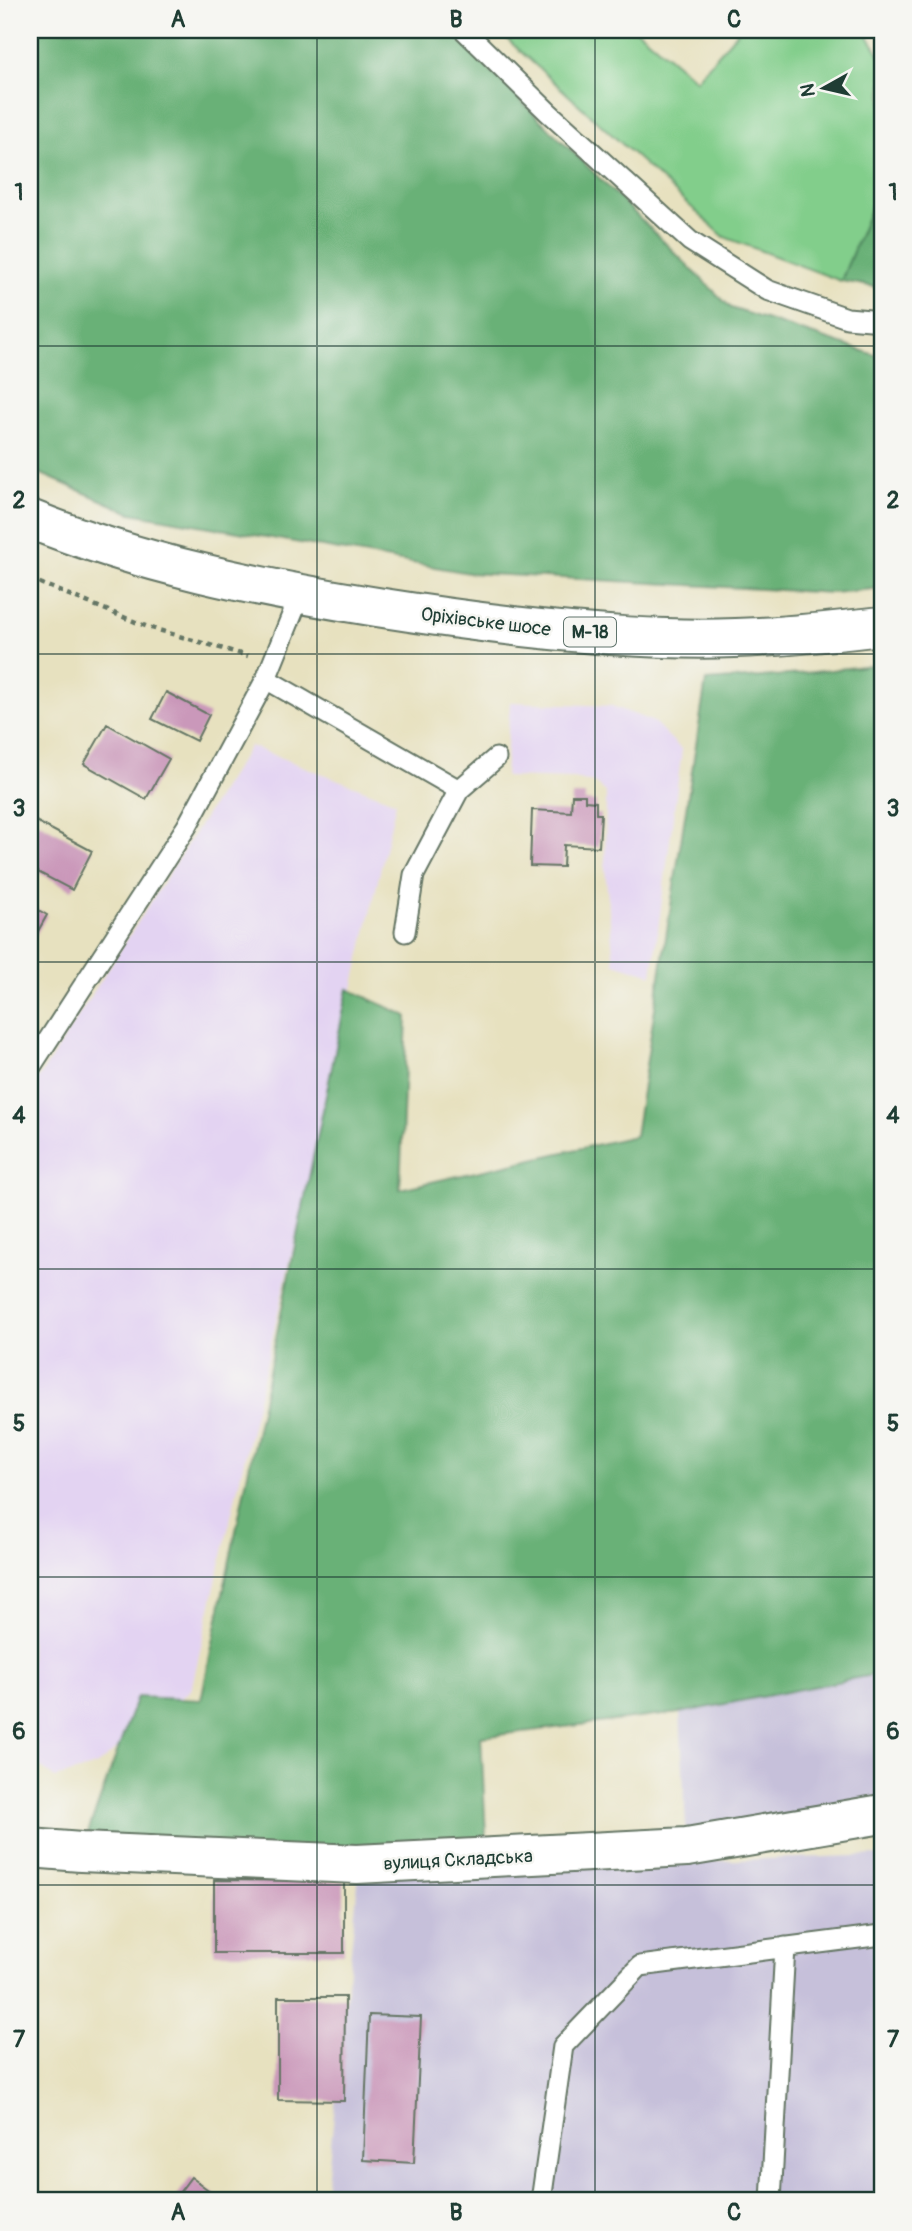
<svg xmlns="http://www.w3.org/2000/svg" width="912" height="2231" font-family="Pangolin,sans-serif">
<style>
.built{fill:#e3d3f2}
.industrial{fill:#c6c0da}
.green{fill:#82ce8b;stroke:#508660;stroke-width:2}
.forest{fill:#69b177;stroke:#447756;stroke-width:2}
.building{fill:#ca98ba}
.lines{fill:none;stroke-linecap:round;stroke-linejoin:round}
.lane-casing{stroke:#657665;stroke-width:23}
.street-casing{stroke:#657665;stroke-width:42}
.highway-casing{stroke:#657665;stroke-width:42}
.path{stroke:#657665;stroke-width:4.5;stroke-dasharray:5 5;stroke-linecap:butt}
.lane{stroke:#fff;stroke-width:19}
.street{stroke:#fff;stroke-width:38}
.highway{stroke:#fff;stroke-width:38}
.grid{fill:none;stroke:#1f3d34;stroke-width:2;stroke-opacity:0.55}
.labels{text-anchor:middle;stroke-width:5;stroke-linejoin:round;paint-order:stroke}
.shield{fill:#f6f6f2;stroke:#60746d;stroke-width:2}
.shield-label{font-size:18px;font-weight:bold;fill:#1f3d34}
.street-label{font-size:19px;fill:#1f3d34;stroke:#f6f6f2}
.neatline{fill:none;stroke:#1f3d34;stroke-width:2.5}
.grid-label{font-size:23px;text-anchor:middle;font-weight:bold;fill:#1f3d34}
</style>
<rect width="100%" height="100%" fill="#f6f6f2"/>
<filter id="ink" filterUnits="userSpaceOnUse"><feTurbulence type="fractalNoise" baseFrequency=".0143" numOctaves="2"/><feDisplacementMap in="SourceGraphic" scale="14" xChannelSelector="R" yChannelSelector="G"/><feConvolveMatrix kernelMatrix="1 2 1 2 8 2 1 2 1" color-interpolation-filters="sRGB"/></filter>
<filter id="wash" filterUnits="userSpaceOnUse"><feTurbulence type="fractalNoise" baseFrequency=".00686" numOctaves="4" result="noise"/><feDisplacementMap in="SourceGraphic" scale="28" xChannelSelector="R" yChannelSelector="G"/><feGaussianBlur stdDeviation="1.57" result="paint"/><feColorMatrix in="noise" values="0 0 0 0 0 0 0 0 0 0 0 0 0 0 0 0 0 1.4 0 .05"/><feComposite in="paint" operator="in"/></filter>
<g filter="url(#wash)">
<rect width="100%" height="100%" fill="#e7e1bf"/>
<path class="built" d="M510 702 612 706 654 722 682 750 652 975 614 963 605 868 606 793 595 783 575 779 505 777Z
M250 746 396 802 191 1690 96 1766 55 1778 30 1759V1092Z"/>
<path class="industrial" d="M882 1673V1814L687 1847 680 1713Z
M882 1855V2201H325L359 1873Z"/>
<path class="green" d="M497 30H637L696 80 739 30H864L882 58V181L841 281 724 237Z"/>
<path class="forest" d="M30 30H449L731 308 875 355 882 354V588L833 593 469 573 131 513 30 469Z
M882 181V288L841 281Z
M882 664V1673L680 1713 481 1737 487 1857 81 1852 137 1697 201 1700 348 989 407 1016 400 1189 635 1136 706 681 789 675Z"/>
<g id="blocks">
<path class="building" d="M166 692 209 715 196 741 152 719Z
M107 724 169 759 146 799 84 764Z
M572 795H585V801L596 802V814H601L599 847 564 845 563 867 530 866 532 810 571 812Z
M30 818 92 851 72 890 30 868Z
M30 905 47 915 33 940 30 938Z
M214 1880 344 1881V1953H214Z
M278 1997H345L344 2101 278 2100Z
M369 2015 421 2017 414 2163 363 2160Z
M191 2177 223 2201H173Z"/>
</g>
</g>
<g filter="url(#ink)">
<use href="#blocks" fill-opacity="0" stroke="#657665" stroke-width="2"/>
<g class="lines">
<defs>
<path id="lane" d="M464 30 548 112 690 241 767 290 847 318 882 321
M266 679 459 790
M405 932 414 875 459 790 496 758
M30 1068 187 826 266 679 300 595
M541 2201 563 2046 640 1966 882 1935
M771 2201 785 1947"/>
<path id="street" d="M30 1848 81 1852 357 1864 687 1847 882 1814"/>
<path id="highway" d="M30 519C141 564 259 588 377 607 472 622 570 635 666 638 738 641 811 634 882 626"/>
</defs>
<use href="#lane" class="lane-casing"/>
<use href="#street" class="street-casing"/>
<use href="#highway" class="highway-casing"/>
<path class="path" d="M30 579 148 627 248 656"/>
<use href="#lane" class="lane"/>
<use href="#street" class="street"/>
<use href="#highway" class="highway"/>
</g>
</g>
<path class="grid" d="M317 30V2201M595 30V2201M30 346H882M30 654H882M30 962H882M30 1269H882M30 1577H882M30 1885H882"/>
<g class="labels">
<rect class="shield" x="564" y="617.5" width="52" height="29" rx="5"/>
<g class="shield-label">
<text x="590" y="638">М-18</text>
</g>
<g class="street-label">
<text transform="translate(486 621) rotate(7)" y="7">Оріхівське шосе</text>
<text transform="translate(458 1859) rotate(-3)" y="7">вулиця Складська</text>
</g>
</g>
<rect width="912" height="2231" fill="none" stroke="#f6f6f2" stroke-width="77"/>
<g transform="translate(824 88) rotate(262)" stroke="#f6f6f2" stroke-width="5" paint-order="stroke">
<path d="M0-5L12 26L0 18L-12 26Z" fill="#1f3d34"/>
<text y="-10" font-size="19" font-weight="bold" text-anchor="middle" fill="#1f3d34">N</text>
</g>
<rect x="38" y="38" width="836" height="2154" class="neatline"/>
<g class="grid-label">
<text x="178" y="27">A</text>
<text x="456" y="27">B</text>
<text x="734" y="27">C</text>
<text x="19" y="200">1</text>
<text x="893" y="200">1</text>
<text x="19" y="508">2</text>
<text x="893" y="508">2</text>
<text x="19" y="816">3</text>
<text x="893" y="816">3</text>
<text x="19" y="1123">4</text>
<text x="893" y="1123">4</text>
<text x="19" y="1431">5</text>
<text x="893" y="1431">5</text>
<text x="19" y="1739">6</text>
<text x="893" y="1739">6</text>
<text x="19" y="2047">7</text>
<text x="893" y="2047">7</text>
<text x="178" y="2220">A</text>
<text x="456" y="2220">B</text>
<text x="734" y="2220">C</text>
</g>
</svg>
